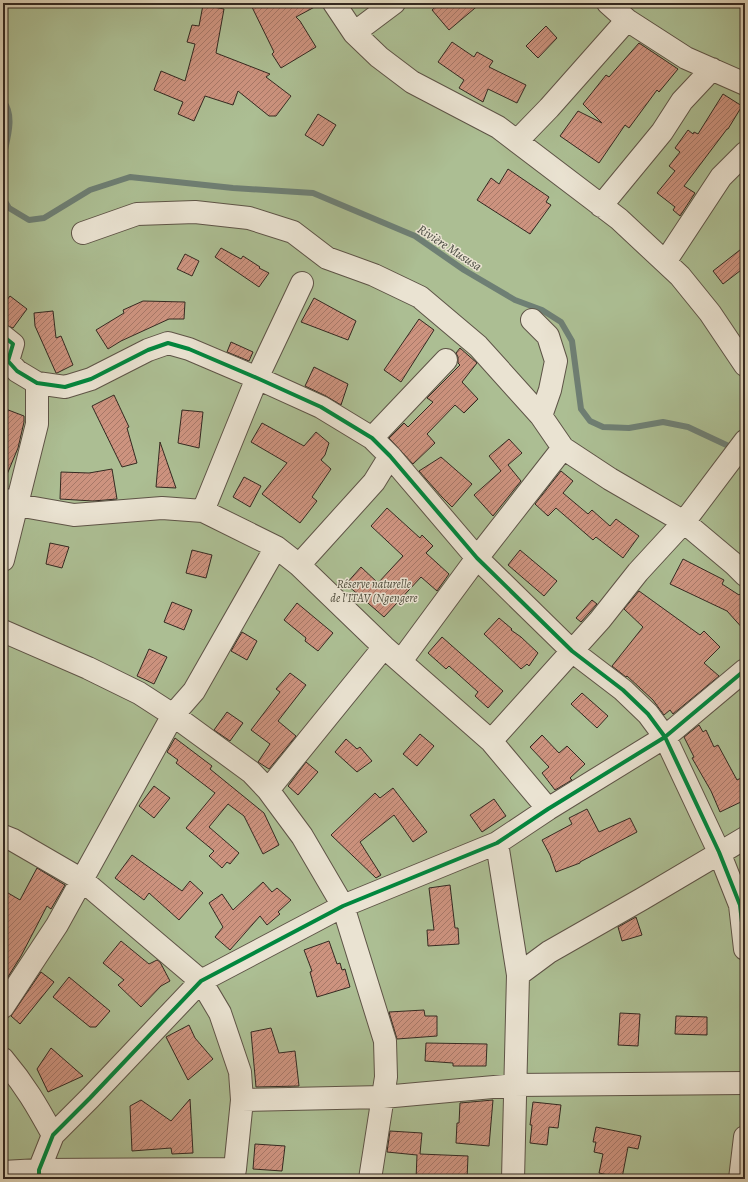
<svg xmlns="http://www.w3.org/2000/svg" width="748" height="1182" font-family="Alegreya,serif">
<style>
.green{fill:#acbe93;stroke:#70745a}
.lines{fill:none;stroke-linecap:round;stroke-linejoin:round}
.stream{stroke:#6e7f74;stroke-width:6}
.building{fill:url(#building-hatch);stroke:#342921}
.minor-casing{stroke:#5e5447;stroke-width:24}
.minor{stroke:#eae3d2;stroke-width:22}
.cycleway-casing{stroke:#eae3d2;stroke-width:6}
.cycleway{stroke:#00873e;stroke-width:4}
.labels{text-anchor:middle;stroke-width:3;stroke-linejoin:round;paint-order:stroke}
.park-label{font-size:12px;font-style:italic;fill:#524e3e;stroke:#eae3d2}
.water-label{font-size:13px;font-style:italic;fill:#4c4d44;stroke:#eae3d2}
</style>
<defs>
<pattern id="building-hatch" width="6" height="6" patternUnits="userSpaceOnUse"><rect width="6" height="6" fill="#cd937f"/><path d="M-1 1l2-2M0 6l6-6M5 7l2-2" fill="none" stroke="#a77868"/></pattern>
</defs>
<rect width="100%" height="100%" fill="#ded4b9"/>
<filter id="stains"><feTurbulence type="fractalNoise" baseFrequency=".005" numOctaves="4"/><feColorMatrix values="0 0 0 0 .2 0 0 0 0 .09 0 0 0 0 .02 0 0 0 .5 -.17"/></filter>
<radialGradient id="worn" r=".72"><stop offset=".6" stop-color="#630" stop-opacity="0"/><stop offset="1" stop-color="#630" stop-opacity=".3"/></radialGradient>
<path class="green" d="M3 3H745V1179H3Z"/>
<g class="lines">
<path class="stream" d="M3 101C16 116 6 142 3 159
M3 198 9 208 29 220 44 218 90 190 130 177 233 188 313 193 415 236 464 270 515 300 542 310 561 322 572 341 581 409 590 421 603 427 629 428 663 422 688 427 735 449"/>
</g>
<path class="building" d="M250 3H322L296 17 300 21 316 47 281 68 272 54 274 52Z
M440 3H481L449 30 432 10Z
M203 5 224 9 216 53 270 74 266 77 291 96 276 116H269L238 91 233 105 205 96 194 121 178 114 183 102 154 90 161 71 185 81 195 44 187 42 192 25 199 26Z
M546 26 557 38 538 58 526 46Z
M452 42 474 57 477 52 493 61 489 67 526 85 517 103 488 89 483 102 459 88 464 80 438 62Z
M639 43 678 69 659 92 657 90 629 128 625 125 599 163 560 136 578 111 602 123 583 104 606 75 609 77Z
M723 94 742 106 728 129H727L684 186 695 193 680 216 673 210 675 207 657 193 675 171 669 166 680 152 675 148 688 130 693 134 694 132 698 134Z
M318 114 336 125 323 146 305 135Z
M508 169 549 197 546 202 551 205 530 234 477 200 491 178 499 184Z
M745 246V267L723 284 713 271Z
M221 248 241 259 243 256 260 267 259 268 269 273 259 287 215 257Z
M185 254 199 261 192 276 177 269Z
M10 296 27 309 13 328 3 324V305Z
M314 298 356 321 348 340 301 322Z
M143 301 185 302 184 319H169L121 341 108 349 96 330 124 313 123 310Z
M53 311 56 338 61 336 73 365 57 373H56L35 326 34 313Z
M419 319 434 330 401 382 384 370Z
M231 342 253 352 249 361 227 352Z
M460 348 477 363 462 382 478 399 464 413 455 405 427 434 435 443 413 464 389 438 404 423 408 427 433 402 427 398 460 365 458 363V357L456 353Z
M314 367 348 384 341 405 326 396 305 386Z
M114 395 129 427 127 428 137 463 122 467 92 406Z
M3 408 24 416V422L18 448 3 484Z
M182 410 203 412 199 448 178 443Z
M262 423 304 446 316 432 329 443 325 455 321 460 331 469 312 497 317 501 300 523 262 494 287 463 251 442Z
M509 439 522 453 508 465 521 481 493 516 474 495 501 471 489 456Z
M160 442 176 488 156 487Z
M441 457 472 484 452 507 442 497 419 471Z
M112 469 117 499 93 501 60 499 61 472 89 473Z
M561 471 573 481 563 493 588 514 592 510 610 526 616 519 639 536 623 558 596 537 593 540 556 508 548 516 535 504Z
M244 477 261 486 250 507 233 497Z
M387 508 420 538 422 535 433 546 426 553 449 574 437 591 421 577 384 617 346 584 361 567 378 583 403 556 371 526Z
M50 543 69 547 62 568 46 564Z
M192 550 212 555 206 578 186 573Z
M520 550 557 581 544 596 508 565Z
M683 559 724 580 722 584 739 595 745 589V631L727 611 670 584Z
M639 591 700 635 704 631 720 647 704 663 719 676 673 714 670 710 664 715 653 700 627 676 626 677 612 666 643 627 624 609Z
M592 600 597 604 581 622 576 618Z
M172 602 192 610 184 630 164 622Z
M297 603 333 633 318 651 305 641 306 638 284 620Z
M499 618 512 629 511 630 521 637 538 653 529 666 527 664 521 669 484 634Z
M242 632 257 641 247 660 231 651Z
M442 637 503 691 488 708 475 696 478 692 449 666 446 669 428 653Z
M149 649 167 657 154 684 137 676Z
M290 673 306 685 278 721 296 736 269 769 258 762 270 744 251 730 280 692 276 689Z
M582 693 608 716 597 728 571 704Z
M227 712 243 723 230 741 214 730Z
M699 725 703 732 706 730 714 747 718 745 737 780 741 778 745 788V800L720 812 711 791 692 758 694 757 684 737Z
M420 734 434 746 417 766 403 754Z
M542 735 559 753 567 746 585 764 570 778 572 780 555 790 542 773 549 767 530 747Z
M175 738 212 766 210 769 264 813 279 845 263 854 244 816 228 804 209 827 239 853 230 864 227 862 222 868 209 856 214 851 186 828 215 793 176 763 178 760 167 752Z
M346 739 357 749 360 747 372 761 357 772 335 752Z
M306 762 318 772 298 795 288 786Z
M154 786 170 798 154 818 139 806Z
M393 788 427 832 413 842 394 815 360 842 381 875 376 878 331 835 375 793 380 798Z
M494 799 506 816 482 832 470 815Z
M587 809 599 832 630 818 637 832 580 862V863L556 872 550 855 542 840 572 824 569 818Z
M132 855 182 891 190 881 203 893 179 920 149 893 144 900 115 878Z
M37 868 65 885 51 909 47 906 21 956 6 980 3 978V890L20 900Z
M263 882 272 892 277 888 291 900 278 912 280 914 267 925 260 916 230 950 215 937 223 927 209 903 222 894 233 910Z
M450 885 455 928H458L459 944 428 946 427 930H434L429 888Z
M636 917 642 935 622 941 618 927Z
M121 941 149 964 157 960 160 962 170 981 161 986 141 1007 118 985 124 980 103 963Z
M329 941 337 964 340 963 342 970 345 969 350 987 317 997 310 972 312 971 304 950Z
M41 972 54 982 20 1024 11 1016Z
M69 977 110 1011 96 1027H90L53 997Z
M424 1010 425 1016H437V1036L397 1039 389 1012Z
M620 1013 640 1014 638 1046 618 1045Z
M676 1016 707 1017V1035L675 1034Z
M189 1025 195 1038 213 1059 188 1080 166 1037Z
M271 1028 279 1053 295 1051 299 1086 256 1087 251 1032Z
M426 1043 487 1044 486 1066H453V1063L425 1061Z
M51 1048 83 1076 48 1092 37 1069Z
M190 1099 193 1153 172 1154 171 1148 132 1151 130 1106 141 1100 171 1121Z
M493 1100 489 1146 456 1143 457 1123H459L460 1103Z
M533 1102 561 1105 558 1128 549 1127 547 1145 530 1143 532 1125H530Z
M596 1127 641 1136 638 1149 628 1147 622 1178 599 1173 603 1154 594 1152 596 1142H593Z
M390 1131 422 1133 420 1154 468 1156 467 1179H416L417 1155 387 1152Z
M255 1144 285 1146 282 1171 253 1169Z"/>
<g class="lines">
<defs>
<path id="minor" d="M334 3 354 33 379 57 412 82 498 127 619 219 680 276 710 313 745 365
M608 3 627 20 686 58 745 84
M354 33 394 3
M517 141 549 108 627 20
M601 206 662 132 682 101 712 69
M83 233 137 214 195 212 249 218 293 232 327 258 374 275 420 297 478 346 541 416 563 448 610 479 684 522 734 564 745 575
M665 262 721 177 745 153
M532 320 548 336 556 361 550 390 541 416
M3 336 13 344 8 361 17 371 37 383 65 387 91 379 148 350 168 343 189 349 257 378 321 407 372 438 390 456 477 558 572 651 623 690 648 714 665 737 719 852 740 905 745 949
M372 438 446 360
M3 499 17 505 74 515 162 508 203 511 276 547 299 565 384 647 491 741 548 809
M203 511 257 378 302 283
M3 560 37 424V383
M299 565 374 482 390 456
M3 631 88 668 139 693 173 715 251 772 268 790 302 836 343 906 385 1041 386 1077 370 1179
M401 661 477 558 563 448
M491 741 600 620 638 572 684 522 745 441
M268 790 384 647
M3 836 13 840 82 880 201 981 220 1013 240 1072 242 1100 235 1169 233 1179
M497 843 518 975 513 1179
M518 975 549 952 642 899 745 838
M3 1007 57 925 173 715 194 691 276 547
M3 1059C25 1085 37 1106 53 1135
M242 1100 383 1097 515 1085 745 1083
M3 1172 39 1170 235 1169
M39 1179V1170L53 1135 90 1098 201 981 343 906 497 843 548 809 665 737 745 670
M740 1179 745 1137"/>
</defs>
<use href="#minor" class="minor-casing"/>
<use href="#minor" class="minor"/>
<defs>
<path id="cycleway" d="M3 336 13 344 8 361 17 371 37 383 65 387 91 379 148 350 168 343 189 349 257 378 321 407 372 438 390 456 477 558 572 651 623 690 648 714 665 737 719 852 740 905 745 949
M39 1179V1170L53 1135 90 1098 201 981 343 906 497 843 548 809 665 737 745 670"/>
</defs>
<use href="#cycleway" class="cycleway-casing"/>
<use href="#cycleway" class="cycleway"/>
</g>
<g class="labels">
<g class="park-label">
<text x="374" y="588">Réserve naturelle<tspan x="374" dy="14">de l'ITAV (Ngengere</tspan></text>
</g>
<g class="water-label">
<text transform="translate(450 247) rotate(33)" y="5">Rivière Mususa</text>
</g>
</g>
<rect width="748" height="1182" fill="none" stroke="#ded4b9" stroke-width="16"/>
<rect x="4" y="4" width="740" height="1174" fill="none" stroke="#342921" stroke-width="2"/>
<rect x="8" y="8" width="732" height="1166" fill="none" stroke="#342921"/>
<rect width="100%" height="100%" filter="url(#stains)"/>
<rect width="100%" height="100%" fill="url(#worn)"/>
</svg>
